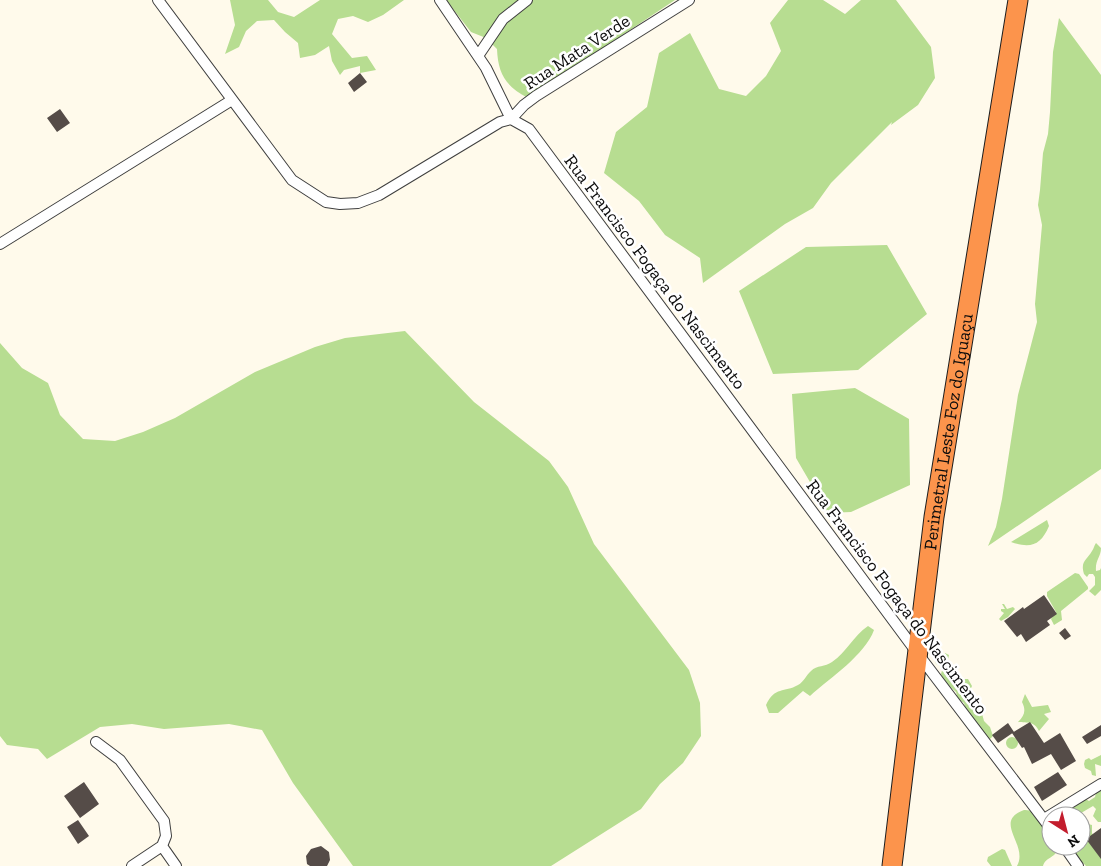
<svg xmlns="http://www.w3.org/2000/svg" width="1101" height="866" font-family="'Zilla Slab',serif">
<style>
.forest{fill:#b7dd91}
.building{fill:#554c48}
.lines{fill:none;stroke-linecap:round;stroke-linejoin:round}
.street-casing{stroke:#3f3f3f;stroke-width:12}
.highway-casing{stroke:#1d1d1d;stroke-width:21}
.street{stroke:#fff;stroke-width:10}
.highway{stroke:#fc944c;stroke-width:19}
.labels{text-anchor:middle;stroke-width:5;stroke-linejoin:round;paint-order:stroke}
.street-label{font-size:18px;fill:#0c0c0c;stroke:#fff}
</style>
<rect width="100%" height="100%" fill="#fffaeb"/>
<path class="forest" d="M230 0H268L278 12 294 17 320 0H404L383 15 368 22 353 16 338 19 332 34 352 58 367 56 376 70 360 73V66L344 70 340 75 332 61 329 46 315 55 300 58 298 43 285 32 274 20 257 21 246 31 239 47 225 54 235 25Z
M446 0H675L528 98C505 86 498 73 497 49L486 38 471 32Z
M788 0H823L845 14 861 0H896L931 47 935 78 918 105 891 125 892 122 831 183 813 208 785 224 703 283 700 258 665 235 639 201 604 173 616 132 647 107 659 53 690 33 719 89 746 96 766 76 781 51 770 23Z
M1059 18 1101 75V469L988 546 996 527 1002 499 1018 395 1037 322 1035 304 1042 225 1038 205 1040 190 1043 153 1048 134 1050 112 1053 52Z
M887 245 927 314 858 370 773 374 739 291 806 247Z
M405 331 474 402 549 461 568 487 594 544 689 670 700 703 701 736 683 763 660 784 641 809 551 866H353L293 783 262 730 229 724 164 729 132 724 100 727 47 759 38 749 7 745 0 736V343L22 368 48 383 60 415 83 439 115 441 143 432 175 418 255 372 315 347 345 338Z
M855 388 909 419 910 485 851 512 828 513 796 458 792 394Z
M1047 520 1049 526C1041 545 1031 549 1011 542Z
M1096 543 1101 548C1101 557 1095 560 1096 571L1100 570 1101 568V590L1095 596 1089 591 1095 585V577L1093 574H1089L1087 577 1084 574C1080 561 1087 560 1092 551 1094 548 1094 546 1096 543Z
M1075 573 1079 574 1088 587V589L1061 611 1062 620 1054 625 1051 619 1056 612 1047 596V592Z
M1002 604H1004L1007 609 1013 607 1015 609 1008 617 1001 621 999 619 1004 613 1001 611V609H1005Z
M868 626 874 630C865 655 830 678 810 696L803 691 778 713H769L766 705C775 686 784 693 798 685 804 682 806 675 811 671 817 665 825 667 832 662 847 652 853 636 868 626Z
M936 653 941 654 943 657 945 653 949 655 948 659 945 661 954 674 960 679H968L972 686 967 697 969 700 981 710 984 721 990 727 993 736 990 739 986 740 966 711 964 703 958 699 956 692 944 681 941 674 943 667 936 664 934 656Z
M1025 694 1032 707 1048 705 1051 712 1044 714 1049 719 1039 731C1034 721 1028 723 1018 722 1025 715 1026 710 1022 702Z
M1006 743a6 6 0 1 1 12 0a6 6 0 1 1-12 0Z
M1101 755V766L1095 764 1096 776 1092 775 1091 771 1085 768 1084 764 1085 760 1089 758 1091 760Z
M1101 789V822H1098L1093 816 1096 809 1093 806 1076 816H1064L1066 814V810L1069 807 1073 808 1076 801 1082 797 1089 801 1095 797 1096 793Z
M1024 810C1036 809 1045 823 1050 834 1052 837 1051 842 1051 846H1059C1056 859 1046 856 1043 866H1014H1017C1029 844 992 822 1024 810Z
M1088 824 1092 825V833L1101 850V866H1086L1067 846H1081V826H1085Z
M1002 849 1005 850 1012 866H991L987 861 988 857Z"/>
<path class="building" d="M360 73 367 82 354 92 348 83Z
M60 109 70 123 57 132 47 118Z
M1044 595 1057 614 1047 621 1050 625 1026 642 1021 634 1017 637 1004 621 1023 607 1024 609Z
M1065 628 1071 636 1065 640 1059 633Z
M1030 722 1044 743 1060 733 1076 761 1061 770 1051 754 1032 764 1024 747 1022 748 1012 733Z
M1008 723 1014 732 998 743 992 735Z
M1101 725V736L1087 744 1082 737Z
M1058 772 1067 785 1042 801 1034 787Z
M84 782 99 804 80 818 64 796Z
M78 820 89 836 78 844 67 827Z
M1101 828V859L1086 839Z
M321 846 329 852 330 860 327 866H310L307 864 306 856 311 849Z"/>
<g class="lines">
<defs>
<path id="street" d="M158 0 292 180 326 202 340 204 358 203 379 195 500 122 511 119 529 129 918 654 1051 829
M440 0 486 68 511 119 524 105 536 96 689 0
M478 56 503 19 527 0
M0 244 232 100
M96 742 120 760 164 821 166 836 162 846 176 866
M1044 819 1101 784
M1064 846 1078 866
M132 866 162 846"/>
<g id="highway">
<path id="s1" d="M892 866 934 517 1018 0"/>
</g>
</defs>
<use href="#street" class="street-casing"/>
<use href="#highway" class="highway-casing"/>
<use href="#street" class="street"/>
<use href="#highway" class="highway"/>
</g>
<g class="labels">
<g class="street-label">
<text transform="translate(577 52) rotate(-33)" y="6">Rua Mata Verde</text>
<text transform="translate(655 272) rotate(53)" y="6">Rua Francisco Fogaça do Nascimento</text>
<text dy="6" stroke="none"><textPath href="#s1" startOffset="438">Perimetral Leste Foz do Iguaçu</textPath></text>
<text transform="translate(897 597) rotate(53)" y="6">Rua Francisco Fogaça do Nascimento</text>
</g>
</g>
<g transform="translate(1066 831) rotate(144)"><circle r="24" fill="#ffffff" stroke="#9e9e9e"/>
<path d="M0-4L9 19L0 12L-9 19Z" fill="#c31d2d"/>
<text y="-8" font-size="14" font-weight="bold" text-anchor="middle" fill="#0c0c0c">N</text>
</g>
</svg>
